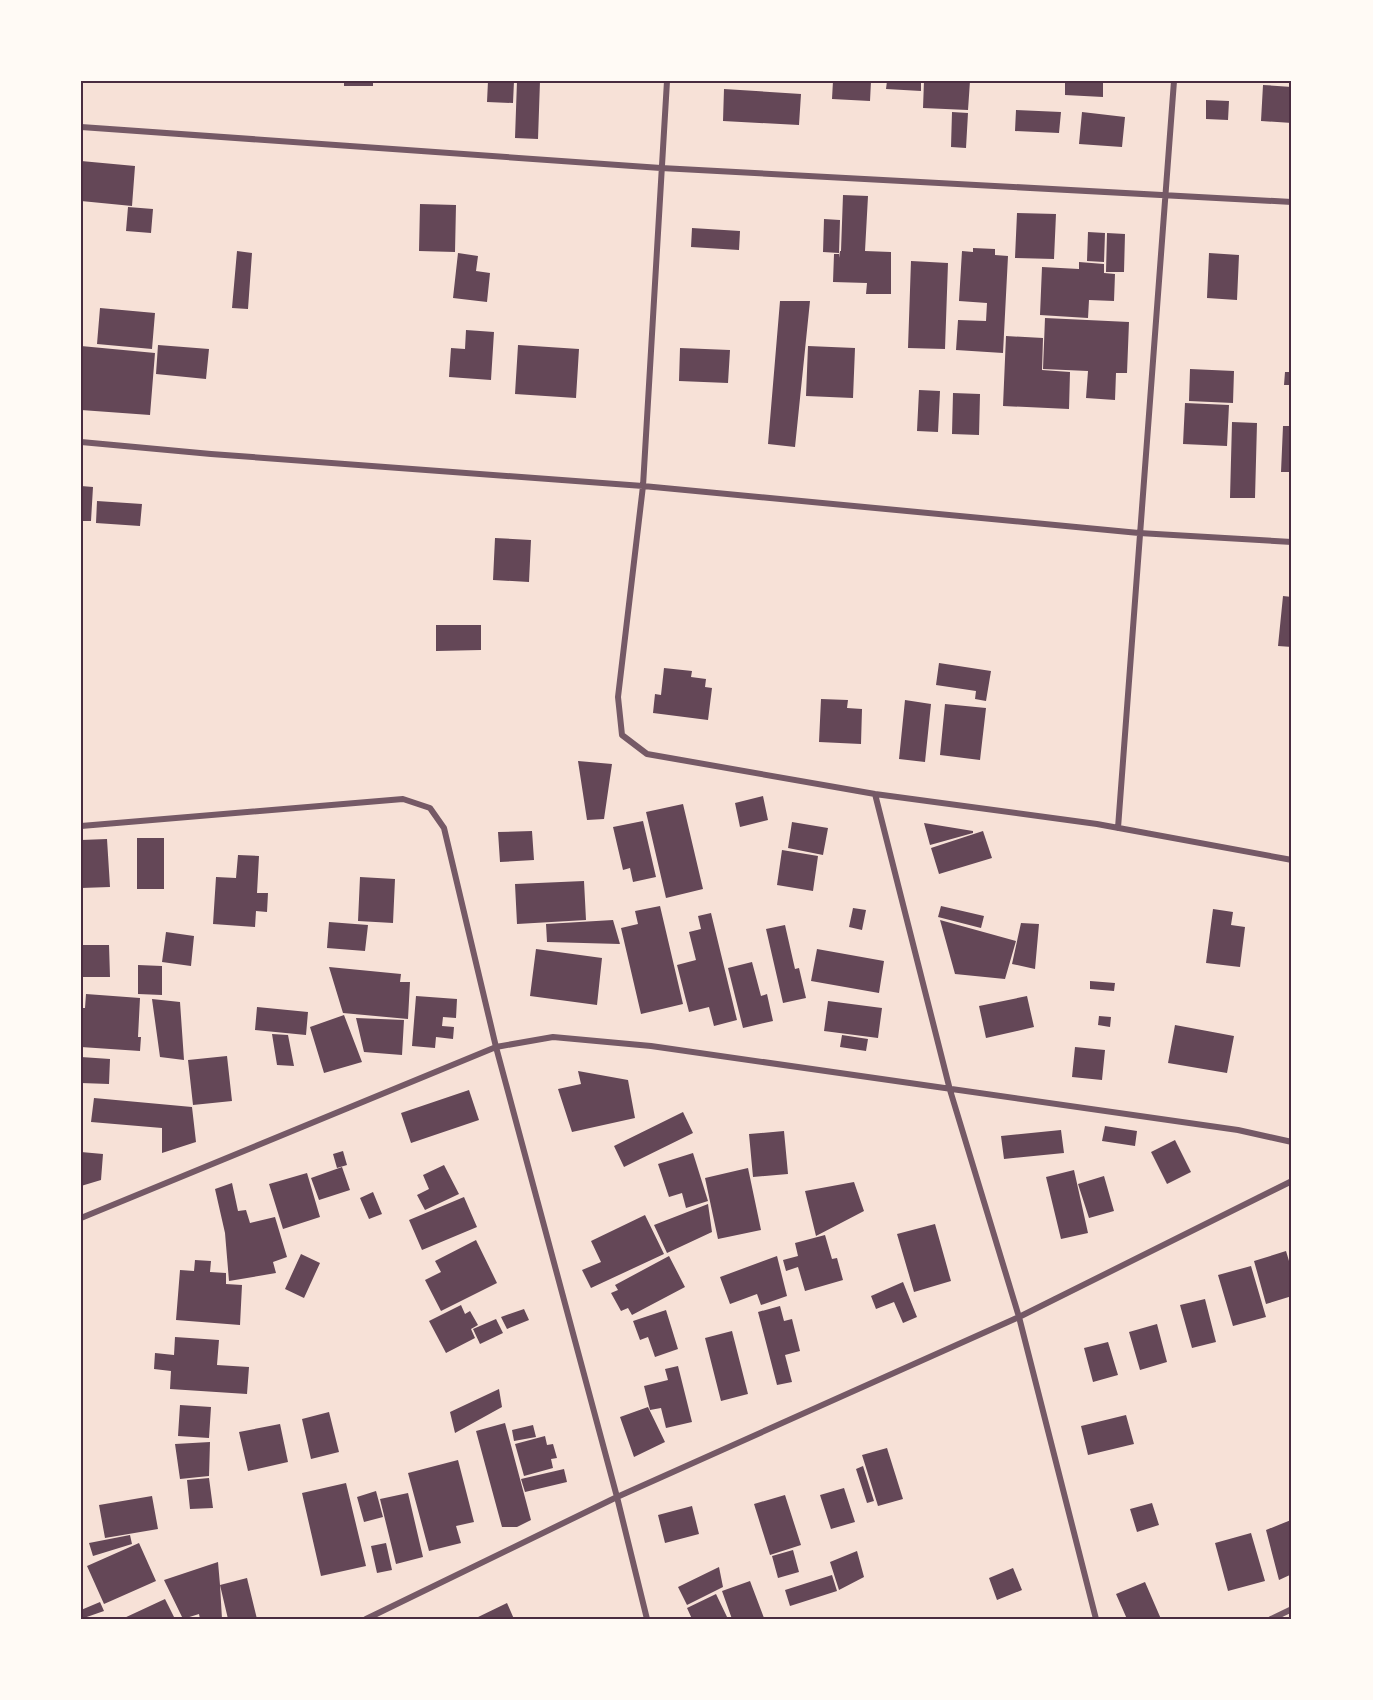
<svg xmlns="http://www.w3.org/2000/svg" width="1373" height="1700" font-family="Rubik,sans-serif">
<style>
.building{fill:#644757}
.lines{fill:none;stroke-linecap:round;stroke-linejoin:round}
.minor{stroke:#755966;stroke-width:6}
.neatline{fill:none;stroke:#4a2c40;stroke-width:2}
</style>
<rect width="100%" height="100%" fill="#f7e1d7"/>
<path class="building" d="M344 81H373V86H344Z
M488 81H514L513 103 487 102Z
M517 81H540L538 139 515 138Z
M833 81H871L870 101 832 99Z
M887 81H921V91L886 89Z
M924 81H970L968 110 923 108Z
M1065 81H1103V97L1065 95Z
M1263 85 1292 87V123L1261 121Z
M724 89 801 94 799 125 723 121Z
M1206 100 1229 101 1228 120 1206 119Z
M1016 110 1061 112 1059 133 1015 131Z
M952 112 968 113 966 148 951 147Z
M1082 112 1125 117 1122 147 1079 144Z
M81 161 135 166 132 206 81 201Z
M843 195 868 196 865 251 891 252V294H866L867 283 833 282 834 254H839V258L840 251H841Z
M420 204 456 205 455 252 419 251Z
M128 207 153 209 151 233 126 231Z
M1017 213 1056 214 1054 259 1015 258Z
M824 219 840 220 839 253 823 252Z
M692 228 740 231 739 250 691 247Z
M1088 232 1105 233 1104 262 1087 261Z
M1107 233 1125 234 1124 272H1106Z
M973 248 995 249V255L1008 256 1003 353 956 350 958 320 986 321 987 303 959 301 962 251 973 252Z
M237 251 252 253 248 309 232 308Z
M458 253 478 256 476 271 490 273 487 302 453 298Z
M1209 253 1239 255 1237 300 1207 298Z
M911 261 948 263 945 349 908 348Z
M1079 262 1104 264V273L1115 274 1114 301 1089 300 1088 318 1040 315 1042 267 1079 269Z
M780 301H810L795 447 768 444Z
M100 308 155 313 152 349 97 344Z
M1045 318 1129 322 1127 373H1116L1115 400 1086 398 1088 371 1043 369Z
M466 330 494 332 491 380 449 377 451 348 465 349Z
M1006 336 1043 338 1042 370 1070 372 1069 409 1003 406Z
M158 345 209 349 206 379 156 374Z
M518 345 579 349 576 398 515 394Z
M81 346 155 353 150 415 81 410Z
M808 346 855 348 853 398 806 396Z
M680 348 730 350 728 383 679 381Z
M1190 369 1234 371 1233 403 1189 401Z
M1285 372H1292V385H1284Z
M919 390 940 391 938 432 917 431Z
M953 393 980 394 979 435 952 434Z
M1185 403 1229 405 1227 446 1183 444Z
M1232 422 1257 423 1255 498H1230Z
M1283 426H1292V472H1281Z
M81 486 93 487 91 521H81Z
M97 501 142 504 140 526 96 523Z
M495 538 531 540 529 582 493 580Z
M1283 596 1292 597V647L1278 646Z
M436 625H481V650L436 651Z
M939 663 991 671 986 701 975 699 976 691 936 685Z
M664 668 692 671 691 677 706 679 705 687 712 688 708 720 653 713 655 694 661 695Z
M821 699 848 700 847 708 862 709 861 744 819 742Z
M905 700 931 704 925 762 899 759Z
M945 704 986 708 980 760 940 755Z
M578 761 612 764 604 819 587 820Z
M763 796 768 820 740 827 735 803Z
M683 804 703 889 666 898 646 812Z
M643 821 656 877 633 882 630 868 623 870 613 827Z
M792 822 828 828 823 855 788 848Z
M924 823 973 831V833L930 845Z
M532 831 534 860 500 862 498 832Z
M983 831 992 858 939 874 931 848Z
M137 838H164V889H137Z
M107 839 110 887 81 888V840Z
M782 850 818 856 813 891 777 885Z
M238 855 259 856 257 893H268L267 912 256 911 255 927 213 924 216 877 236 878Z
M360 877 395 879 393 923 358 921Z
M584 881 586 920 517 924 515 884Z
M660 906 683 1004 641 1014 621 928 638 924 635 911Z
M941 906 984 916 981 928 938 917Z
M853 908 866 910 862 930 849 927Z
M1213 909 1233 912 1231 925 1245 927 1240 967 1206 963Z
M711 913 737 1020 714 1026 709 1007 689 1012 677 965 696 960 689 932 701 929 698 916Z
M613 920 620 944 547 942 546 924Z
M940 920 1016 941 1005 979 955 974Z
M329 922 368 925 365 951 327 948Z
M1021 923 1039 924 1035 969 1012 964Z
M785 925 795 969 799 968 806 998 783 1003 766 929Z
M166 932 194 936 191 966 162 962Z
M81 945H109L110 977H81Z
M536 949 602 958 597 1005 530 996Z
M817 949 884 961 879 993 811 981Z
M752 962 761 996 767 994 773 1021 743 1028 728 968Z
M138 965 162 966V995L138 994Z
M329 967 401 974 400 982H410L408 1019 343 1013Z
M1090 981 1115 983 1114 991 1090 989Z
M86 994 140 998 138 1037H141L140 1051 81 1047V1008H85Z
M416 996 457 999 456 1018 443 1017 442 1026 454 1027 453 1039 436 1037 435 1048 412 1046Z
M1027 996 1034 1027 986 1038 979 1006Z
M152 999 180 1002 184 1060 160 1057Z
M828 1001 882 1008 878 1038 824 1031Z
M257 1007 308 1012 306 1035 255 1030Z
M344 1015 362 1062 324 1073 310 1027Z
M1099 1016 1111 1017 1110 1027 1098 1025Z
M356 1018 404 1020 402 1055 364 1052Z
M1175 1025 1234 1036 1227 1073 1168 1063Z
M272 1034 288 1035 294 1066 277 1065Z
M842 1035 868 1039 866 1051 840 1047Z
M1075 1047 1105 1050 1102 1080 1072 1077Z
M227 1056 232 1101 193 1105 188 1060Z
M81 1057 110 1059 109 1084 81 1083Z
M578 1071 628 1080 635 1118 572 1132 558 1089 581 1084Z
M469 1090 479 1120 411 1143 401 1113Z
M94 1098 192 1107 196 1142 162 1153V1128L91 1122Z
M683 1112 693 1133 624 1167 614 1146Z
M1105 1126 1137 1131 1135 1146 1102 1141Z
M1061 1130 1064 1153 1004 1159 1001 1136Z
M784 1131 788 1174 753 1177 749 1134Z
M1175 1140 1191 1172 1167 1184 1151 1152Z
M343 1151 347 1165 337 1168 333 1154Z
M81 1152 103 1154 101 1180 81 1186Z
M693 1153 708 1201 686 1208 682 1193 669 1197 658 1164Z
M444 1165 459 1194 425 1210 417 1195 429 1189 423 1175Z
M342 1167 350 1190 319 1200 311 1178Z
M748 1168 761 1230 718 1239 705 1178Z
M1074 1170 1088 1233 1061 1239 1046 1177Z
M307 1173 320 1217 283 1229 269 1184Z
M1104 1176 1114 1211 1089 1218 1078 1184Z
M854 1182 864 1211 816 1236 805 1191Z
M232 1183 238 1211 246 1210 250 1223 275 1217 287 1257 273 1262 276 1273 229 1281 225 1233 215 1189Z
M373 1192 382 1214 369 1219 360 1198Z
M464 1197 477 1227 422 1250 409 1220Z
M708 1204 712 1232 667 1253 654 1225Z
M645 1215 664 1254 591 1288 582 1270 601 1262 591 1241Z
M935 1224 951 1281 914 1292 897 1234Z
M825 1235 832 1259 837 1258 843 1280 805 1291 798 1267 786 1271 783 1260 798 1256 795 1243Z
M476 1240 497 1283 441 1311 425 1280 441 1272 435 1261Z
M1286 1251 1292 1271V1296L1266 1304 1254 1261Z
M301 1254 320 1263 304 1298 285 1289Z
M669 1256 685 1287 632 1315 628 1308 621 1311 611 1293 618 1290 615 1285Z
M777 1256 787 1296 761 1305 757 1294 730 1304 720 1277Z
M195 1260 211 1261 210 1272 226 1273V1284L242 1285 240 1325 176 1320 180 1270 194 1271Z
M1251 1266 1266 1317 1233 1326 1218 1275Z
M903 1282 917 1317 903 1323 894 1302 876 1309 871 1296Z
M1205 1299 1216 1342 1192 1348 1180 1305Z
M461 1305 465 1314 470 1311 478 1325 471 1329 475 1338 446 1353 429 1321Z
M780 1306 784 1321 792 1319 800 1351 785 1355 792 1382 777 1385 758 1312Z
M524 1309 529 1320 507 1329 501 1317Z
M666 1310 678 1349 655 1357 648 1337 640 1340 633 1321Z
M496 1319 503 1333 480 1344 473 1329Z
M1157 1324 1167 1362 1140 1370 1129 1332Z
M732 1331 748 1394 721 1401 705 1338Z
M175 1337 219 1340 217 1365 249 1367 247 1394 170 1389 171 1371 154 1369 155 1353 174 1355Z
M1108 1342 1118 1375 1093 1382 1084 1348Z
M678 1366 692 1422 666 1428 661 1408 650 1410 644 1386 668 1380 665 1369Z
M499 1389 502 1407 455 1433 450 1412Z
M180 1405 211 1407 209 1438 178 1436Z
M648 1407 665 1442 634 1457 620 1417Z
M329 1412 339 1452 311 1459 302 1419Z
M1126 1415 1134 1444 1088 1455 1081 1426Z
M505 1423 531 1520 517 1527H502L476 1431Z
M280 1424 288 1462 248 1471 239 1432Z
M533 1425 536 1437 514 1441 512 1430Z
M545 1436 547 1445 553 1444 557 1458 551 1459 553 1468 524 1476 515 1444Z
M210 1442 209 1476 180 1479 175 1444Z
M887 1448 903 1499 878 1506 862 1455Z
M458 1460 474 1522 456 1526 461 1543 429 1551 408 1473Z
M863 1466 874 1501 867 1503 856 1469Z
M564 1469 567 1482 525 1492 521 1479Z
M209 1478 213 1508 190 1509 187 1480Z
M346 1483 366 1566 321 1576 302 1493Z
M844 1488 855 1522 831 1529 820 1495Z
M376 1491 383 1517 364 1522 357 1497Z
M408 1493 423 1557 396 1564 380 1499Z
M785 1495 801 1545 770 1555 754 1504Z
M152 1496 158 1529 105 1538 99 1505Z
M1152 1503 1159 1525 1137 1532 1130 1509Z
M692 1506 699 1534 665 1543 658 1515Z
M1291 1520 1292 1574 1279 1580 1266 1530Z
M1251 1533 1265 1581 1228 1591 1215 1543Z
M130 1535 132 1544 93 1556 89 1543Z
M139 1543 156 1581 104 1604 87 1566Z
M386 1543 392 1570 377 1573 371 1546Z
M793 1550 799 1572 778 1578 772 1556Z
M857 1551 864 1577 839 1590 830 1562Z
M218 1562 220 1585 247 1578 257 1619H228L220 1585 222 1619H200L199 1614 183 1619 164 1580Z
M719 1567 723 1587 687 1605 678 1587Z
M1013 1568 1022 1590 997 1600 989 1578Z
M832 1575 837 1591 790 1606 785 1590Z
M750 1581 764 1618 732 1619 722 1591Z
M1145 1582 1161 1619H1127L1116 1594Z
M716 1594 728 1619H692L687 1608Z
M165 1599 175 1619H122Z
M100 1602 104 1611 81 1619V1610Z
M507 1603 514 1619H474Z"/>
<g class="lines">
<path class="minor" d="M667 81 643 486 618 697 622 735 647 754 875 794 1097 824 1292 860
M81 127 661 168 1292 202
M81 442 211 454 643 486 1139 533 1292 542
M875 794 950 1090 1019 1317 1096 1619
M81 826 403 799 430 808 444 828 496 1047 617 1497 647 1619
M1118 828 1174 81
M81 1218 496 1047 553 1037 651 1046 1238 1130 1292 1142
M366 1619 617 1497 1019 1317 1292 1181
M1271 1619 1292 1609"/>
</g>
<rect width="1373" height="1700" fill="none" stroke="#fffaf5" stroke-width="165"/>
<rect x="82" y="82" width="1208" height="1536" class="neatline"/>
</svg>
